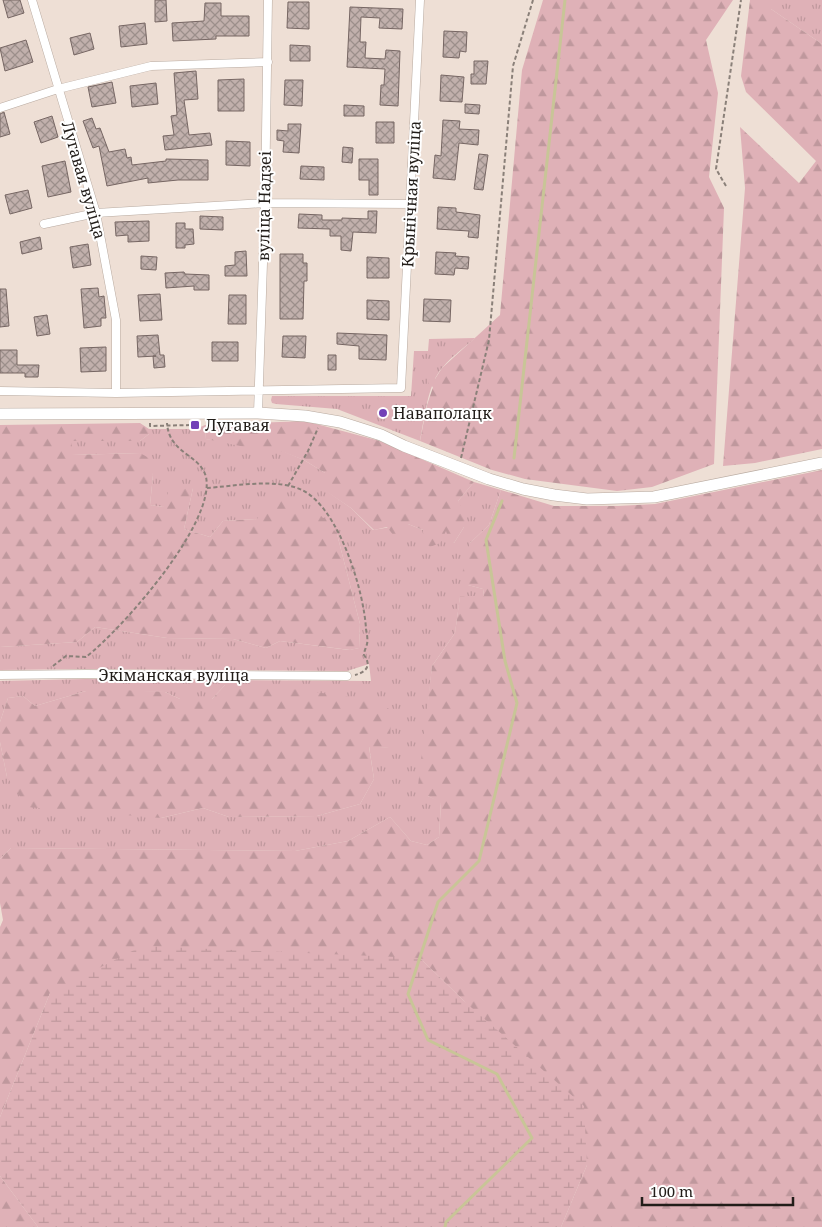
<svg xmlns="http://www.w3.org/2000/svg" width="822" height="1227" font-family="'Noto Serif',serif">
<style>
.grass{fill:url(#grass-tufts)}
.forest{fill:url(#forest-firs)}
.wetland{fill:url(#wetland-marsh)}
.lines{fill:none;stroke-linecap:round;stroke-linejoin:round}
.stream{stroke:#c8c597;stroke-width:3}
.building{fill:url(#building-cross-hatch);stroke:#766663}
.street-casing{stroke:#b8aaa0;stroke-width:9}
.secondary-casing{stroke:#b8aaa0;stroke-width:12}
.path{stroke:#8a8079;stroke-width:2;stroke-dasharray:4 2.5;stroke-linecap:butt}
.street{stroke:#fff;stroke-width:8}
.secondary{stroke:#fff;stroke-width:11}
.poi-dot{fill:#7240b7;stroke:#fff;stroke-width:2}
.labels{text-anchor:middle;stroke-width:4;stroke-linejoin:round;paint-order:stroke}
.street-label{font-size:16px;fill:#221d19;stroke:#fff}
.poi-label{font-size:16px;fill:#221d19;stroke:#fff;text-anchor:start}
</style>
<defs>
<pattern id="grass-tufts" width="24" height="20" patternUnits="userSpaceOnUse" patternTransform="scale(1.25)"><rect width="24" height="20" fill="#dfb1b7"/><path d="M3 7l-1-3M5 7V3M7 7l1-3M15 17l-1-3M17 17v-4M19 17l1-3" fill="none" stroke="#bf989d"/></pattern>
<pattern id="forest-firs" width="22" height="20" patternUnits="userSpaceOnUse" patternTransform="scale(1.25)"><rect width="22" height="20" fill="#dfb1b7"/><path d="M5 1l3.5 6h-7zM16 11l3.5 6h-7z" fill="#bf989d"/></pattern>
<pattern id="wetland-marsh" width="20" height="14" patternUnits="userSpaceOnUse" patternTransform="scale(1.25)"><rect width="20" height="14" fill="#dfb1b7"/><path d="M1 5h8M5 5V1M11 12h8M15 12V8" fill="none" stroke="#bf989d"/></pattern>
<pattern id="building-cross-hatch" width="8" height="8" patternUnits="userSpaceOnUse" patternTransform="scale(1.25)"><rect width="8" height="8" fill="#c1b0ac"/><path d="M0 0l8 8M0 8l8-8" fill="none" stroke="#9c8f8b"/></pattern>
</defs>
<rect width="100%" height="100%" fill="#eedfd5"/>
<path class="grass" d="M771 0H822V44L771 9Z
M475 338C464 348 452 356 443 367 428 382 424 420 420 441L337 409 276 404 272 403 271 400 272 396H411L414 351H428L429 339Z
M205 425 206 439 273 447 304 460 325 473V490L351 508 373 530 408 524 423 530H446L454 543 464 527 458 501 474 482 501 490 489 525 470 543 468 585 483 589 484 596 460 597 455 633 432 666 427 715 428 796 441 802 439 837 427 845 411 841 390 817 348 841 295 851 11 848 0 859V742L7 777 161 818 203 808 229 817 317 816 360 804 374 779 369 746 390 748 225 685 212 699H180L165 692 86 691 35 706 23 696 8 698 0 722V681L86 679 371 681 369 664 347 671 85 669 0 670V647L77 642 95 627 167 638 233 639 266 648 280 641 349 650 359 648 360 624 337 534 257 519 223 521 210 537 184 529 193 488 163 507 150 505 153 475 140 453 72 455V441H140L149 434V429H196Z"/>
<path class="forest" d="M543 0H733L706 40 718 93 709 177 724 208 714 464 652 487 617 491 525 479 492 470 420 441 427 405 433 387 429 385 428 381 431 378 435 379 442 368 500 315 522 70Z
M750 0H771V9L822 44V449L755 463 723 466 745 188 740 127 799 183 816 161 746 92 741 76Z
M305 421 380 441 474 482 458 501 466 514 464 527 454 543 449 540 446 531 440 543 430 547 423 540V530L408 524 405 535 394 536 387 527 374 530 351 508 324 490 325 473 304 460 273 448 270 452 206 439 205 425Z
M140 423 149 429V434L140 441H72V455L140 453 149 458 153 475 150 505 163 507 170 487 193 488 184 529 210 537 223 521 257 519 274 496 326 519 337 534 360 624 359 648 350 650 280 641 266 648 233 639 167 638 95 627 77 642 0 647V425Z
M822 470V1227H561L587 1165 464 1001 420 958 50 993 0 1117V927L3 920 0 903V859L11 848 295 851 348 841 390 817 411 841 427 845 439 837 441 803 428 796 418 786 432 666 455 633 460 596H484L483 589 468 585 461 578 470 543 489 525 501 490 554 506H618L655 504Z
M225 685H264L372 700 391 710 390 748 369 747 374 779 360 804 317 816 229 817 203 808 161 818 27 807 7 777 0 742V722L8 698 23 696 35 706 86 691 122 690 165 692 180 699H212Z
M0 1176 38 1227H0Z"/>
<path class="wetland" d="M142 946 420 958 464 1001 584 1106 587 1165 561 1227H38L0 1176V1117L50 993Z"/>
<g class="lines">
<path class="stream" d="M514 458 565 0
M445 1227 446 1222 532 1138 497 1074 428 1040 408 994 438 902 479 861 517 703 505 661 486 540 502 501"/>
</g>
<path class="building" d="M3 0H20L24 13 8 18Z
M155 0H166L167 21 155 22Z
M288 2H309V29L287 28Z
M205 3H221V16H249V36H216V39L173 41 172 23 204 21Z
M350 7 403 9 402 29 379 28 380 18 361 17 360 42H366L365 58 385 59 386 50 400 51 398 106 380 105 381 85H384L385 69 347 67Z
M145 23 147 44 121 47 119 26Z
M444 31 467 32 466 52 460 51 459 58 443 57Z
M90 33 94 49 74 55 70 38Z
M26 40 33 62 5 71 0 48Z
M290 45 310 46V61H290Z
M474 61H488L486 84H471V74H474Z
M196 71 198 99 184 100 189 135 210 133 212 145 165 150 163 136 174 135 171 116 177 115 174 73Z
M441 75 464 77 462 102 440 101Z
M244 79V111H218V80Z
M285 80H303L302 106 284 105Z
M112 82 116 103 92 107 88 87Z
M156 83 158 104 132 107 130 86Z
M465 104 480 105 479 114 465 113Z
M344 105 364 106V116H344Z
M4 112 10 134 0 137V114Z
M52 116 58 137 41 143 34 122Z
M92 118 96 129 100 128 109 152 125 149 127 158 131 157 132 165 166 161V159L208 160V180H178L148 183V178L107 186 99 146 93 148 83 121Z
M443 120 460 121 459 129 479 130 478 145 459 143 455 180 433 178 435 155 441 156Z
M376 122H394V143H376Z
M288 124H301L299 153 283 152 284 141 277 140V130L288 131Z
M226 141 250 142V166L226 165Z
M343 147 353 148 352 163 342 162Z
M479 154 488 155 483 190 474 189Z
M359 159H378V195H369V180H359Z
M65 161 71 192 48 197 42 166Z
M301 166 324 167V180L300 179Z
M28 190 32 208 10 214 5 195Z
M438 207 456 208V212L480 215 478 238 468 237 469 231 437 229Z
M368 211H377L376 233 353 232 351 251 341 250V236H330V229L298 228 299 214 322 215V220H342V218L368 219Z
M200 216 223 217V230L200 229Z
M149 221V241L128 242V235L116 236 115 222Z
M176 223H185V229H193L194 244 185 245V248H176Z
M40 237 42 249 22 254 20 242Z
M88 244 91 265 73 268 70 247Z
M246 251 247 276H225V266L235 265V252Z
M436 252 456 253 455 256 469 257 468 269 455 268 454 275 435 274Z
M280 254H303V263H307V281H304L303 319H280Z
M141 256 157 257 156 270 141 269Z
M367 257 389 258V278H367Z
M184 272 185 274 209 275V290H194V286L166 288 165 273Z
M98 288 99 297 104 296 106 318H101V326L84 328 81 289Z
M0 289H6L9 326 0 327Z
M160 294 162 320 140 321 138 295Z
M229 295H246V324H228Z
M424 299 451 300 450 322 423 321Z
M367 300 389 301V320L367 319Z
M47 315 50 334 37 336 34 317Z
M337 333 387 335 386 360 359 359V346L337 344Z
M158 335 160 355H164L165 367 154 368 153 356H156L138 357 137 336Z
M283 336H306L305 358 282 357Z
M212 342H238V361H212Z
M106 347V371L81 372 80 348Z
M0 350H17V365H39L38 377H25V373H0Z
M328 355H336V370H328Z"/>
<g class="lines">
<defs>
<path id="street" d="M32 0 96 213 116 320V393
M0 108 58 89 151 66 268 62
M44 224 96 213 265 203 411 204
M0 391 116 393 401 388 420 0
M258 413 265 203 268 0
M0 675 86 674 347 676"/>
<path id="secondary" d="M0 414 258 413 305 416 340 422 381 435 404 446 489 479 523 489 554 495 587 499 654 497 822 463"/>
</defs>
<use href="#street" class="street-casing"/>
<use href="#secondary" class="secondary-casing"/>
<path class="path" d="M726 186 716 169 741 0
M150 423V426L192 425
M461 458 489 340 513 66 533 0
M288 486 308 451 318 428
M207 488C234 486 277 478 302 490 339 508 364 591 366 629 367 634 368 640 367 644 366 648 364 651 364 655 372 666 366 672 355 675
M53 666 66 656 86 657C121 630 216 523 206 477 200 454 169 454 167 423"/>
<use href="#street" class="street"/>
<use href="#secondary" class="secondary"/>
</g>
<g class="poi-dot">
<circle cx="383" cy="413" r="5"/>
<rect x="190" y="420" width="10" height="10" rx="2.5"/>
</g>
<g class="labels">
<g class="street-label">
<text transform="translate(84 180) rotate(74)" y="6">Лугавая вуліца</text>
<text transform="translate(411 194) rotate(-87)" y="6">Крынічная вуліца</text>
<text transform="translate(264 206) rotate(-89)" y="6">вуліца Надзеі</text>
<text x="174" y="681">Экіманская вуліца</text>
</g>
<g class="poi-label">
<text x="393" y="419">Наваполацк</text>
<text x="205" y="431">Лугавая</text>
</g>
</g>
<path d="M642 1197v8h151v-8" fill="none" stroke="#221d19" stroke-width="2.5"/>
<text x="650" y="1197" font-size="15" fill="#221d19" stroke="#ffffff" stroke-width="4" paint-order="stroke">100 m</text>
</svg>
